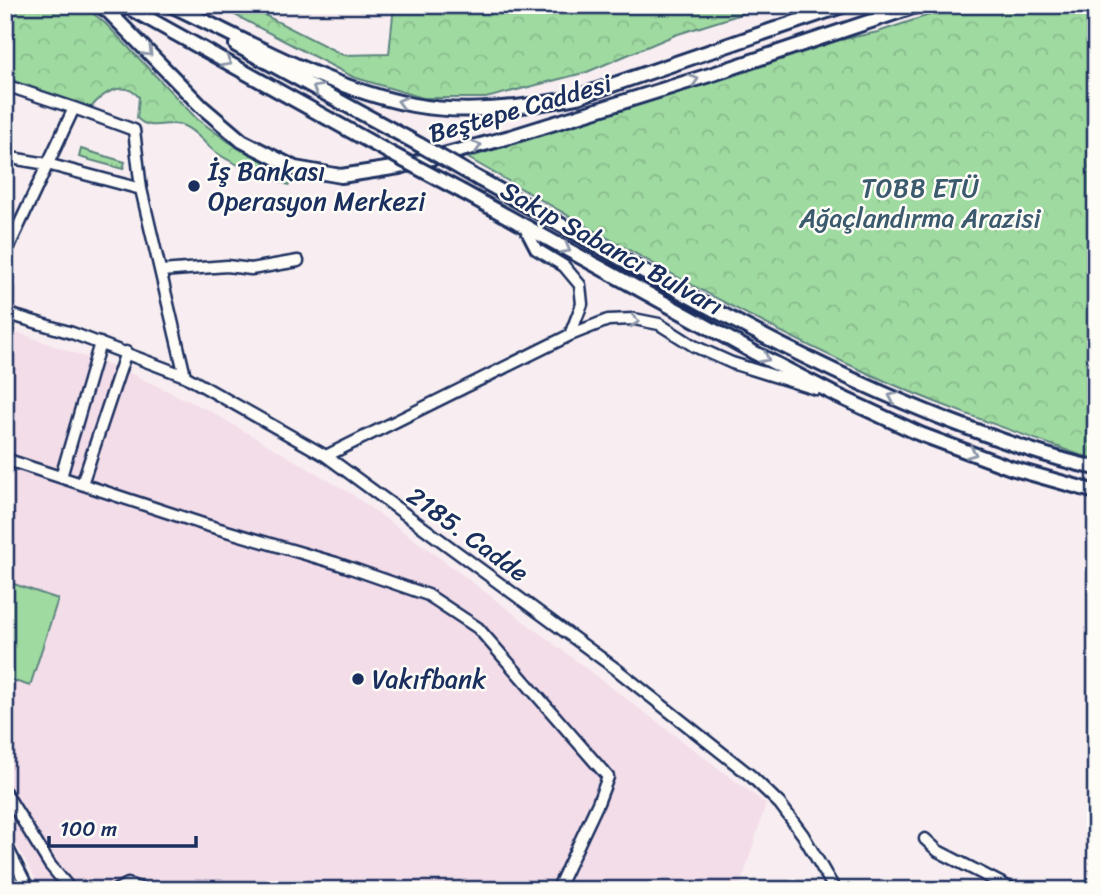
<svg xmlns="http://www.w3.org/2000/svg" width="1101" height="895" font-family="Sriracha,sans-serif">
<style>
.built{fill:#f3dde9}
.grass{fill:url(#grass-tufts);stroke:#5d847f;stroke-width:2}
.forest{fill:url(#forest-crowns);stroke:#5d847f;stroke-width:2}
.green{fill:#9fdaa0;stroke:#5d847f;stroke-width:2}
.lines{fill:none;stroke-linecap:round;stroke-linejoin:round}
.minor-casing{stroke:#1b2f5e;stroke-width:15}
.major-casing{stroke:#1b2f5e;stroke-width:18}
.minor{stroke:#fdfcf7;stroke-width:10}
.major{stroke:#fdfcf7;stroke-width:12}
.major-bridge-casing{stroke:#1b2f5e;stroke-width:18;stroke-linecap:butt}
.major-bridge{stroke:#fdfcf7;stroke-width:12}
.oneway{stroke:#8c96aa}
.poi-dot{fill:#1b2f5e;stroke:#fdfcf7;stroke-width:2.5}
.labels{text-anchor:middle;stroke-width:5;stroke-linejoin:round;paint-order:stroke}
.street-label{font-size:26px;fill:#1b2f5e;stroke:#fdfcf7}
.poi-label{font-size:26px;fill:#1b2f5e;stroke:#fdfcf7;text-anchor:start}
.park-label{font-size:26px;fill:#3c5a6e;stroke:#fdfcf7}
</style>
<defs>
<pattern id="grass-tufts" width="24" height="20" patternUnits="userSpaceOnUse" patternTransform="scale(1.75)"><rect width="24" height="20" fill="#9fdaa0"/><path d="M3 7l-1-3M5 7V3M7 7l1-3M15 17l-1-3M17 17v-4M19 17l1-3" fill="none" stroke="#88bb8c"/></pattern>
<pattern id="forest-crowns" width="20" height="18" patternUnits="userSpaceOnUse" patternTransform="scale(1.75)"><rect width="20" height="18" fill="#9fdaa0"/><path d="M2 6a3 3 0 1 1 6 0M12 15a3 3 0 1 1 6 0" fill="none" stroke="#88bb8c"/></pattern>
</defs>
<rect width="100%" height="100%" fill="#f8eef1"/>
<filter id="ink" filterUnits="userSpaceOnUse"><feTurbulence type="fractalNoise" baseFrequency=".0143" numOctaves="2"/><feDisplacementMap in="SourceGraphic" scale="14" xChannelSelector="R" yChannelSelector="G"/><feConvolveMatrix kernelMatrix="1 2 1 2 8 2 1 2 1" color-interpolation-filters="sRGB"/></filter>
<g filter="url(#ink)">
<path class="built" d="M5 328 132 374 210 411 350 493 436 555 766 804 739 890H42L5 826Z"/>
<path class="grass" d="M81 149 125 162 123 169 79 157Z"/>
<path class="forest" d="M5 5H83L106 24 197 119 229 142 293 175 289 185C264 175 236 167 214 151 204 143 196 131 184 126 168 119 151 133 137 118L139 97C123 79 102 93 90 109L5 80Z
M216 5H245L343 55 389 54 394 5H770L675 35 587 72 486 98H423L353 77Z
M959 5H1096V458L1080 455C1007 429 934 404 863 371 727 309 597 232 468 158L811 46 878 32Z"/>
<path class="green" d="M5 581 58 599 30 686 5 678Z"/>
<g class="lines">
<defs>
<path id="minor" d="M5 85 74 108 5 255
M74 108 134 130 141 189
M5 157 47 164 141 189 185 376
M524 226 536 249 564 266 580 285 582 304 570 335
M161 271 227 266 251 269 298 261
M5 313 72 333 185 376 326 456 616 669 751 776 780 804 803 835 835 890
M326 456 570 335 608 320 634 319 659 324 694 346 732 363 816 389
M5 459 206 525 336 563 428 595 478 628 608 777 598 803 557 890
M61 477 100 343
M82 484 126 352
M5 792 50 865 71 890
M925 839 938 851 1014 890
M5 843 29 890
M5 871 18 890
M116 890 128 884 145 890"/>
<path id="major" d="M99 5 109 12 201 106 242 141 295 168 341 176 399 167 510 137 716 73 919 5
M124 5 392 154
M171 5C249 42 328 88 413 105 467 115 524 108 577 97L845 5
M236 45 420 145
M479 179C633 264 785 357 950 421 997 439 1046 457 1096 468
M463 192 755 353 836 395 920 434 1011 468 1096 492"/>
</defs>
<use href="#minor" class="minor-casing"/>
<use href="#major" class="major-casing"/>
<use href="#minor" class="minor"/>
<use href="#major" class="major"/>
<defs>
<path id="major-bridge" d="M420 145 479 179
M392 154 463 192"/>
</defs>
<use href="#major-bridge" class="major-bridge-casing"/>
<use href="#major-bridge" class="major-bridge"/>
</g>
<defs><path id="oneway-chevron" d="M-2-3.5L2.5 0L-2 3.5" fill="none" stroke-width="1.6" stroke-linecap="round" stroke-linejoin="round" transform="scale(1.75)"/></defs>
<g class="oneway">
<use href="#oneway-chevron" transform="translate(148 52) rotate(46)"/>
<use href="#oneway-chevron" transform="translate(227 62) rotate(29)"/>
<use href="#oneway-chevron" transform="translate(694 80) rotate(-17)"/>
<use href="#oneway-chevron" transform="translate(317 89) rotate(-151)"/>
<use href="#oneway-chevron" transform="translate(402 102) rotate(-166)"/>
<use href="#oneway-chevron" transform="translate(477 146) rotate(-16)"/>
<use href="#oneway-chevron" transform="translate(566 249) rotate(29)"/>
<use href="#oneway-chevron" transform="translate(635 321) rotate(6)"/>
<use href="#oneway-chevron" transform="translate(765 358) rotate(27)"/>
<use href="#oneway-chevron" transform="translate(893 397) rotate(-156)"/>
<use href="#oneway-chevron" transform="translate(972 453) rotate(21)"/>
</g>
</g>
<g class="poi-dot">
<circle cx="194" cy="186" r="7"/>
<circle cx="358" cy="679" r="7"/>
</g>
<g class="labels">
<g class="street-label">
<text transform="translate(520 108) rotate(-16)" y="9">Beştepe Caddesi</text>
<text transform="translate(612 248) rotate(29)" y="9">Sakıp Sabancı Bulvarı</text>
<text transform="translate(468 534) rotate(36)" y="9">2185. Cadde</text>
</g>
<g class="poi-label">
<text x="208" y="180">İş Bankası<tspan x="208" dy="30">Operasyon Merkezi</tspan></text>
<text x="372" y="688">Vakıfbank</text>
</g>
<g class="park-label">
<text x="920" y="197">TOBB ETÜ<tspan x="920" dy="30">Ağaçlandırma Arazisi</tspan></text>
</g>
</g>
<rect width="1101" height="895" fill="none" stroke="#fdfcf7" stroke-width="28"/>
<rect x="14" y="14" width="1073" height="867" fill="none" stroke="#1b2f5e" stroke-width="2.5" filter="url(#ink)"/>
<path d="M49 836v10h147v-10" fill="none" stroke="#1b2f5e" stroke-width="3.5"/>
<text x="60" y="836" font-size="21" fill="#1b2f5e" stroke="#fdfcf7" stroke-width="5" paint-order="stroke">100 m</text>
</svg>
